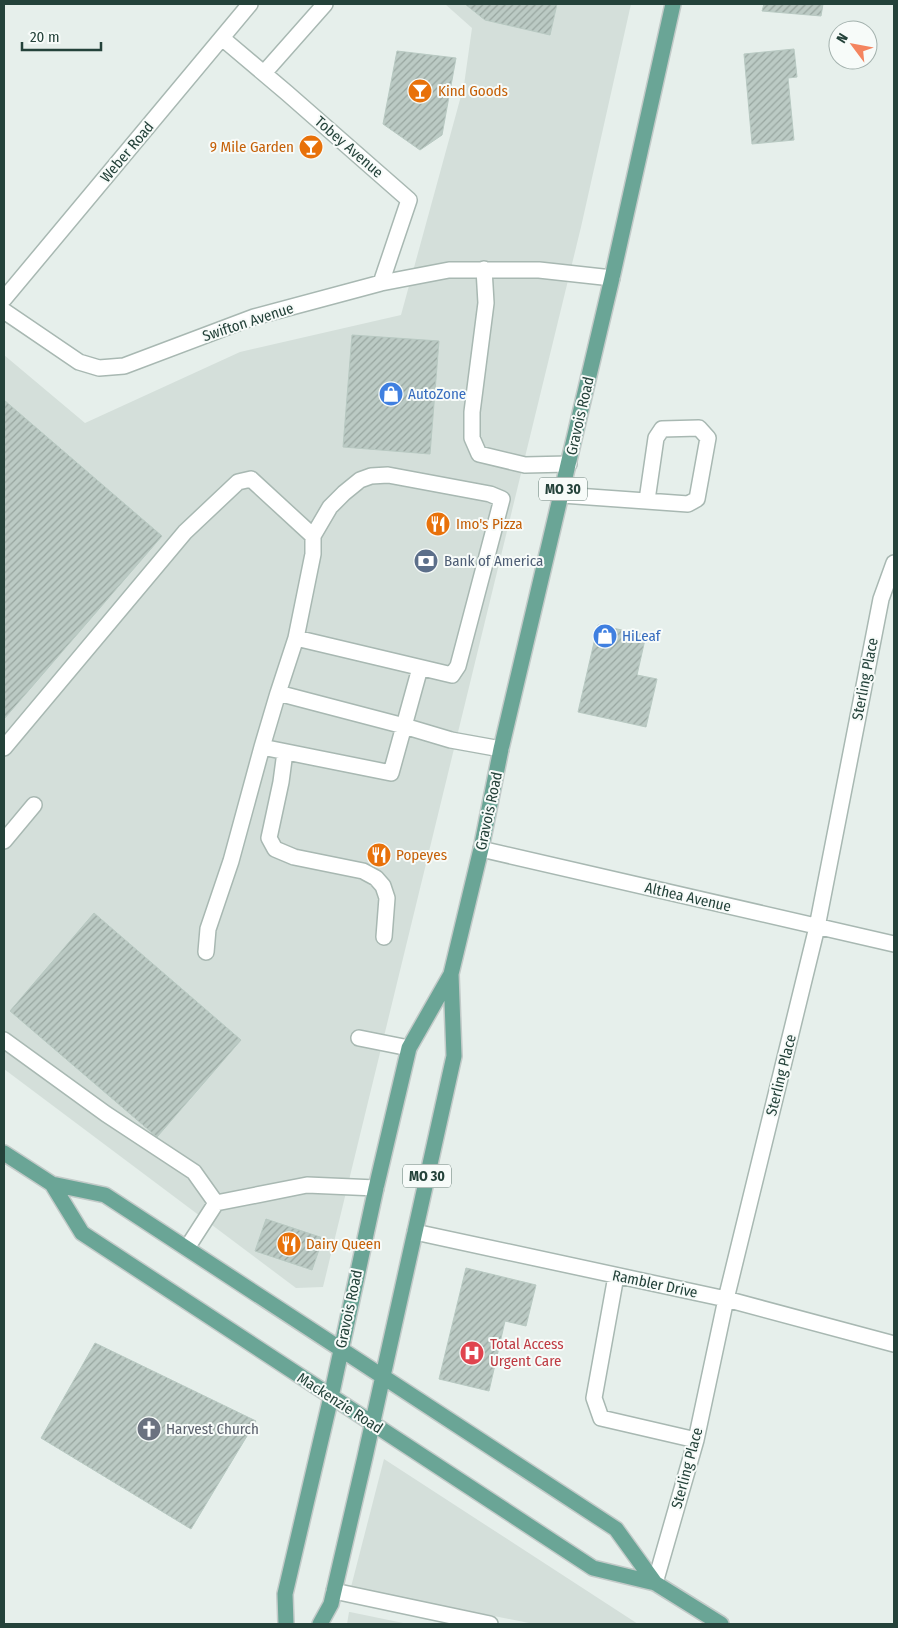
<svg xmlns="http://www.w3.org/2000/svg" width="898" height="1628" font-family="'Fira Sans Condensed',sans-serif">
<style>
.built{fill:#d4dfda}
.building{fill:url(#building-hatch);stroke:#b8c9c2}
.lines{fill:none;stroke-linecap:round;stroke-linejoin:round}
.minor-casing{stroke:#a8b8b2;stroke-width:18}
.major-casing{stroke:#c2cac8;stroke-width:18}
.minor{stroke:#fff;stroke-width:15}
.major{stroke:#6aa596;stroke-width:15}
.labels{text-anchor:middle;stroke-width:4;stroke-linejoin:round;paint-order:stroke}
.shield{fill:#f7fbf9;stroke:#637a73;stroke-width:1}
.shield-label{font-size:14px;font-weight:bold;fill:#24423a}
.food-label{font-size:15px;fill:#c56008;stroke:#f7fbf9;text-anchor:start}
.street-label{font-size:15px;fill:#24423a;stroke:#f7fbf9}
.shop-label{font-size:15px;fill:#366cbe;stroke:#f7fbf9;text-anchor:start}
.service-label{font-size:15px;fill:#4e5e75;stroke:#f7fbf9;text-anchor:start}
.health-label{font-size:15px;fill:#be3a42;stroke:#f7fbf9;text-anchor:start}
.worship-label{font-size:15px;fill:#5b616d;stroke:#f7fbf9;text-anchor:start}
</style>
<defs>
<pattern id="building-hatch" width="6" height="6" patternUnits="userSpaceOnUse" patternTransform="scale(1.25)"><rect width="6" height="6" fill="#bbcac4"/><path d="M-1 1l2-2M0 6l6-6M5 7l2-2" fill="none" stroke="#98a6a0"/></pattern>
</defs>
<rect width="100%" height="100%" fill="#e6efeb"/>
<path class="built" d="M445 4H631L581 227 323 1287 296 1288 4 1069V355L85 423 240 352 401 315 464 85 472 28Z
M384 1459 638 1624H534L351 1587Z
M349 1612H350L408 1624H347Z"/>
<path class="building" d="M465 4H557L550 35 485 20Z
M764 4H823L821 16 762 11Z
M794 49 797 77 788 78 794 140 752 144 744 54Z
M397 51 456 58 442 135 420 150 383 124Z
M352 335 439 341 430 454 343 447Z
M4 400 162 536 4 719Z
M598 625 646 635 637 675 657 679 646 727 578 712Z
M94 913 241 1040 157 1137 10 1011Z
M266 1219 323 1238 312 1270 255 1251Z
M466 1268 536 1285 526 1326 505 1321 489 1391 439 1379Z
M95 1343 256 1421 191 1529 41 1438Z"/>
<g class="lines">
<defs>
<path id="minor" d="M222 38 287 93 409 200 381 283
M264 73 325 4
M484 269 486 303 472 412V438L479 454 525 465 569 464
M4 299 250 4
M4 311 79 362 99 368 124 366 254 317 381 283 449 270H539L612 278
M562 495 688 504 697 499 708 438 699 428 662 429 656 438 647 500
M296 638 452 675 458 666 502 499 490 494 388 475 371 476 360 480 344 493 330 507 313 536
M420 668 404 726 451 740 501 749
M262 747 278 693
M4 748 185 532 238 482 251 479 313 536V554L296 638 278 693 404 726 391 773 262 747 231 861 208 929 206 952
M285 752 281 782 269 838 275 849 294 857 363 871 376 878 383 886 387 898 384 937
M4 841 34 805
M481 849 894 944
M359 1038 409 1048
M4 1040 106 1114 194 1172 216 1203 187 1248
M216 1203 307 1185 376 1188
M415 1232 726 1299 894 1344
M616 1276 594 1398 601 1418 696 1440
M655 1583 696 1440 726 1299 817 927 881 599 894 563
M334 1591 490 1624"/>
<path id="major" d="M4 1153 52 1184 105 1195 616 1529 655 1583
M52 1184 82 1233 593 1568 655 1583 721 1624
M286 1624 285 1594 331 1397 376 1188 409 1048 450 976
M320 1624 331 1604 334 1591 365 1457 454 1056 451 974 481 849 501 749 612 278 673 4"/>
</defs>
<use href="#minor" class="minor-casing"/>
<use href="#major" class="major-casing"/>
<use href="#minor" class="minor"/>
<use href="#major" class="major"/>
</g>
<defs>
<symbol id="bar-disc" viewBox="-11 -11 22 22"><circle r="9.5" fill="#e8710a" stroke="#f7fbf9"/><path d="M-6-5H6L.8 .8V4.5H3.5V6h-7V4.5H-.8V.8Z" fill="#fff"/></symbol>
<symbol id="shop-disc" viewBox="-11 -11 22 22"><circle r="9.5" fill="#3f7fe0" stroke="#f7fbf9"/><path d="M-5-2.5h2.3a2.7 3.5 0 0 1 5.4 0H5L5.5 6h-11ZM-1.5-2.5h3a1.5 2.3 0 0 0-3 0Z" fill="#fff"/></symbol>
<symbol id="restaurant-disc" viewBox="-11 -11 22 22"><circle r="9.5" fill="#e8710a" stroke="#f7fbf9"/><path d="M-5-6h1v4h1v-4h1v4h1v-4h1v5L-1.5 .5V6h-2V.5L-5-1ZM5-6V6H3V1.5H1.5Q1.5-4 5-6Z" fill="#fff"/></symbol>
<symbol id="bank-disc" viewBox="-11 -11 22 22"><circle r="9.5" fill="#5c6f8a" stroke="#f7fbf9"/><path d="M-6-4H6V4H-6ZM0-2.3a2.3 2.3 0 1 0 0 4.6a2.3 2.3 0 1 0 0-4.6Z" fill="#fff"/></symbol>
<symbol id="hospital-disc" viewBox="-11 -11 22 22"><circle r="9.5" fill="#e0444e" stroke="#f7fbf9"/><path d="M-5-5h3v3.5h4V-5h3V5h-3V1.5h-4V5h-3Z" fill="#fff"/></symbol>
<symbol id="church-disc" viewBox="-11 -11 22 22"><circle r="9.5" fill="#6b7280" stroke="#f7fbf9"/><path d="M-1.2-6h2.4v3.5h3.3v2.4h-3.3V6h-2.4V-.1h-3.3v-2.4h3.3Z" fill="#fff"/></symbol>
</defs>
<g fill-rule="evenodd">
<use href="#bar-disc" x="406" y="77" width="28" height="28"/>
<use href="#bar-disc" x="297" y="133" width="28" height="28"/>
<use href="#shop-disc" x="377" y="380" width="28" height="28"/>
<use href="#restaurant-disc" x="424" y="510" width="28" height="28"/>
<use href="#bank-disc" x="412" y="547" width="28" height="28"/>
<use href="#shop-disc" x="591" y="622" width="28" height="28"/>
<use href="#restaurant-disc" x="365" y="841" width="28" height="28"/>
<use href="#restaurant-disc" x="275" y="1230" width="28" height="28"/>
<use href="#hospital-disc" x="458" y="1339" width="28" height="28"/>
<use href="#church-disc" x="135" y="1415" width="28" height="28"/>
</g>
<g class="labels">
<g class="shield">
<rect x="539" y="477.5" width="48" height="23" rx="4"/>
<rect x="403" y="1164.5" width="48" height="23" rx="4"/>
</g>
<g class="shield-label">
<text x="563" y="494">MO 30</text>
<text x="427" y="1181">MO 30</text>
</g>
<g class="food-label">
<text x="438" y="96">Kind Goods</text>
<text x="294" y="152" text-anchor="end">9 Mile Garden</text>
<text x="456" y="529">Imo's Pizza</text>
<text x="396" y="860">Popeyes</text>
<text x="306" y="1249">Dairy Queen</text>
</g>
<g class="street-label">
<text transform="translate(349 147) rotate(41)" y="5">Tobey Avenue</text>
<text transform="translate(127 152) rotate(-50)" y="5">Weber Road</text>
<text transform="translate(248 322) rotate(-18)" y="5">Swifton Avenue</text>
<text transform="translate(580 416) rotate(-77)" y="5">Gravois Road</text>
<text transform="translate(865 679) rotate(-79)" y="5">Sterling Place</text>
<text transform="translate(489 811) rotate(-78)" y="5">Gravois Road</text>
<text transform="translate(688 897) rotate(13)" y="5">Althea Avenue</text>
<text transform="translate(781 1075) rotate(-76)" y="5">Sterling Place</text>
<text transform="translate(655 1284) rotate(12)" y="5">Rambler Drive</text>
<text transform="translate(349 1309) rotate(-78)" y="5">Gravois Road</text>
<text transform="translate(340 1403) rotate(33)" y="5">Mackenzie Road</text>
<text transform="translate(687 1468) rotate(-75)" y="5">Sterling Place</text>
</g>
<g class="shop-label">
<text x="408" y="399">AutoZone</text>
<text x="622" y="641">HiLeaf</text>
</g>
<g class="service-label">
<text x="444" y="566">Bank of America</text>
</g>
<g class="health-label">
<text x="490" y="1349">Total Access<tspan x="490" dy="17">Urgent Care</tspan></text>
</g>
<g class="worship-label">
<text x="166" y="1434">Harvest Church</text>
</g>
</g>
<rect width="898" height="1628" fill="none" stroke="#24423a" stroke-width="10"/>
<g transform="translate(853 45) rotate(302)"><circle r="24" fill="#f7fbf9" stroke="#a3b1ad"/>
<path d="M0-4L9 19L0 12L-9 19Z" fill="#f4845f"/>
<text y="-8" font-size="14" font-weight="bold" text-anchor="middle" fill="#24423a">N</text>
</g>
<path d="M22 42v8h79v-8" fill="none" stroke="#24423a" stroke-width="2.5"/>
<text x="30" y="42" font-size="15" fill="#24423a" stroke="#f7fbf9" stroke-width="4" paint-order="stroke">20 m</text>
</svg>
